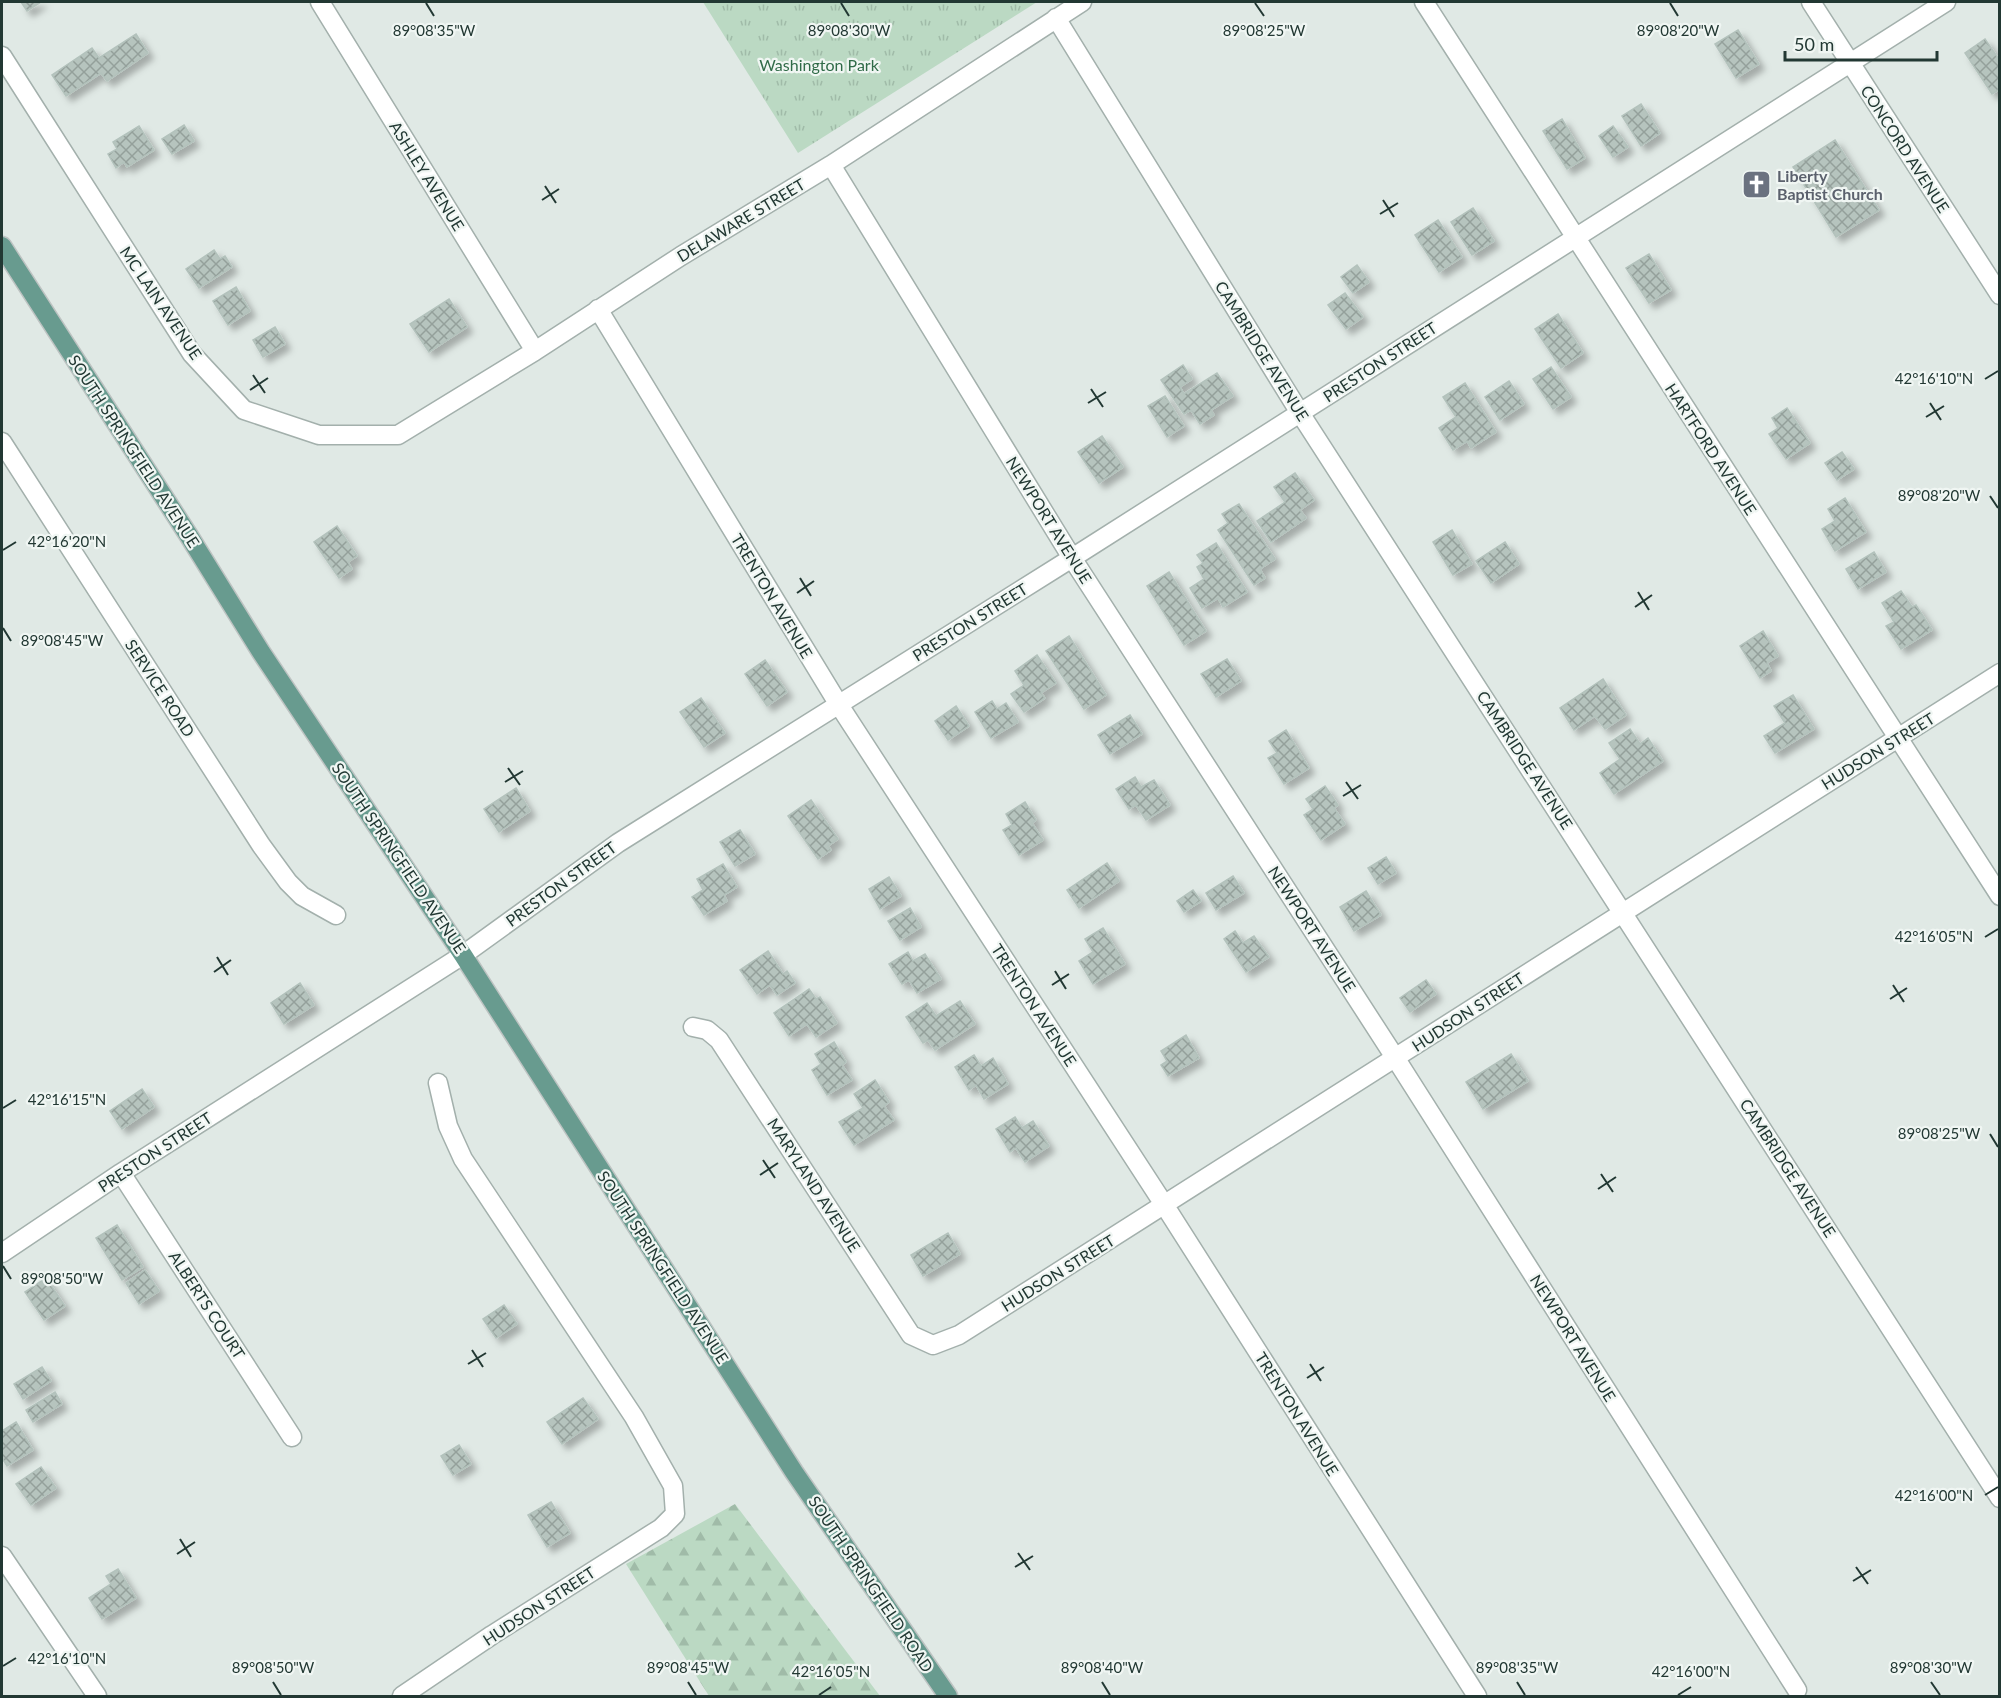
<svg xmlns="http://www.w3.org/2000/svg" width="2001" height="1698" font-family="Lato,sans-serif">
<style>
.forest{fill:url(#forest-firs)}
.park{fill:url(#park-tufts)}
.building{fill:url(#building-cross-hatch);stroke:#b3c2bc;stroke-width:1.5;filter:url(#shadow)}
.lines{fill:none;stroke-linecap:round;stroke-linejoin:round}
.minor-casing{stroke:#a3b0ac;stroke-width:21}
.major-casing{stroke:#bdc3c2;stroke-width:21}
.minor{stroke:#fff;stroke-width:18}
.major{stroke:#689b8f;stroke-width:18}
.ticks{fill:none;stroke:#223833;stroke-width:2}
.labels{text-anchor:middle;stroke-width:4.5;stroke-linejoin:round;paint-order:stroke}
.park-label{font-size:16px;fill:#306b48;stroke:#f0f6f3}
.street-label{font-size:16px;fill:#223833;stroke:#f0f6f3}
.worship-label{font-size:16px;font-weight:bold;fill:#5b616d;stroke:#f0f6f3;text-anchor:start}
.ticks-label{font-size:15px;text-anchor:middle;fill:#223833;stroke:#f0f6f3;stroke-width:4.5;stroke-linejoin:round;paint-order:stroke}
</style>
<defs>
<pattern id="forest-firs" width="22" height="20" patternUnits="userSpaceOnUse" patternTransform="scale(1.5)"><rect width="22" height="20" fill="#bbd9c3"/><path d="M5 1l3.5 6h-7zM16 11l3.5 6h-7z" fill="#a0bba8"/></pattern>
<pattern id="park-tufts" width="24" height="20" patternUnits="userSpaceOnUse" patternTransform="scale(1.5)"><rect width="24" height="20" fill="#bbd9c3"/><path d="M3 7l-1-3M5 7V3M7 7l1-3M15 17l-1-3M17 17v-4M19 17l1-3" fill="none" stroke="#a0bba8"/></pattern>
<pattern id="building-cross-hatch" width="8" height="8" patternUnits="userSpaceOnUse" patternTransform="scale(1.5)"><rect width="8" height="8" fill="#b6c4be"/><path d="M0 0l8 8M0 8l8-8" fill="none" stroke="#94a09b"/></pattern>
<filter id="shadow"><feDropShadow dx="5.5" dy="5.5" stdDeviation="3" flood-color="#0004"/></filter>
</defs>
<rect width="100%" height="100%" fill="#e0e9e5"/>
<path class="forest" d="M735 1504 880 1696H709L626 1564Z"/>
<path class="park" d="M703 2H1037L798 153Z"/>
<path class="building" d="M21 2H41L27 11Z
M1738 30 1759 64 1736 78 1715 44Z
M136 34 148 53 107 81 101 73 66 96 52 75 92 48 99 58Z
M1985 39 2000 61V89L1992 94 1965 53Z
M1641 104 1660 133 1641 146 1622 116Z
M1562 119 1585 158 1567 169 1543 131Z
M184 125 194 141 172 154 162 139Z
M139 126 154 150 127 167 124 162 116 168 108 154 117 149 113 142Z
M1613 126 1628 147 1613 157 1599 136Z
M1835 140 1879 210 1836 237 1793 167Z
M1473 208 1494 241 1472 255 1451 222Z
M1438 220 1462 257 1439 272 1415 235Z
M214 250 220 259 225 256 232 267 199 288 186 269Z
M1649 254 1671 290 1649 303 1626 268Z
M1357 265 1369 282 1353 293 1341 277Z
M236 287 250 311 228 325 213 301Z
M1345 293 1363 317 1346 329 1328 305Z
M449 299 467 327 429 352 410 324Z
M1558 314 1583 353 1561 368 1535 329Z
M275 327 285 344 263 357 253 340Z
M1183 365 1192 379 1180 387 1184 394 1217 373 1233 396 1211 410 1214 415 1200 424 1191 410 1184 414 1161 380Z
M1551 367 1571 397 1553 409 1533 379Z
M1509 381 1524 404 1500 420 1485 397Z
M1465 383 1496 432 1471 448 1467 441 1453 450 1439 428 1456 417 1443 397Z
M1165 396 1184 426 1167 437 1148 406Z
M1787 408 1810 443 1786 459 1769 434 1778 428 1772 418Z
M1102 436 1123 467 1099 483 1078 452Z
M1842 452 1854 469 1837 480 1825 463Z
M1295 473 1314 500 1300 510 1306 518 1271 542 1257 521 1285 502 1274 487Z
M1845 498 1866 532 1835 551 1822 529 1835 521 1828 509Z
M1239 504 1275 559 1260 569 1265 578 1254 585 1218 530 1228 523 1222 514Z
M337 526 357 556 348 562 352 569 339 578 314 542Z
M1452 530 1472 564 1453 575 1433 542Z
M1505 542 1519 564 1491 583 1476 561Z
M1216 543 1247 592 1223 607 1218 598 1202 608 1190 588 1204 579 1197 567 1203 563 1197 555Z
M1874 552 1886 572 1858 589 1846 569Z
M1169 572 1206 631 1184 645 1147 586Z
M1901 591 1912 607 1916 605 1932 630 1901 649 1886 626 1894 622 1882 603Z
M1763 631 1778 656 1767 663 1771 671 1760 678 1740 646Z
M1069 636 1106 695 1084 709 1046 651Z
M1037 655 1056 683 1041 693 1045 698 1024 712 1011 694 1024 685 1015 671Z
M1227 659 1241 681 1216 697 1201 674Z
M765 660 787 692 767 706 745 674Z
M1603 679 1626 715 1605 729 1595 716 1574 730 1560 708Z
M1793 695 1814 729 1775 753 1764 736 1785 723 1774 706Z
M701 698 725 733 704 747 680 712Z
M992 701 997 709 1006 703 1018 722 991 738 975 712Z
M956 706 969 726 948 740 935 721Z
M1130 715 1142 734 1110 754 1098 735Z
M1630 729 1640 744 1648 738 1663 761 1614 794 1600 773 1620 759 1609 743Z
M1286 730 1309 768 1284 784 1268 758 1277 753 1269 741Z
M1135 777 1141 787 1154 780 1170 805 1146 820 1136 805 1129 809 1116 789Z
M1325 786 1338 805 1334 808 1345 824 1321 840 1304 815 1313 809 1306 799Z
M516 788 530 811 499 832 484 809Z
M811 800 838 839 828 846 831 850 818 859 788 816Z
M1025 802 1036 820 1032 823 1043 840 1019 855 1003 830 1012 825 1006 814Z
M740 830 755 854 735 866 720 842Z
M1386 857 1396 873 1378 884 1368 868Z
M1107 863 1119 881 1079 908 1067 890Z
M723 864 737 887 724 895 727 901 704 915 692 897 703 890 697 879Z
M1233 876 1244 893 1216 910 1206 893Z
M889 877 901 896 880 909 869 889Z
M1193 890 1201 901 1184 912 1177 901Z
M1366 891 1381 915 1354 931 1340 907Z
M910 908 921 927 900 940 888 921Z
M1103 928 1125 964 1093 984 1079 961 1093 952 1085 939Z
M1235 931 1243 943 1254 936 1269 957 1246 972 1224 939Z
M768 951 783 974 787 971 795 983 777 995 770 985 757 994 740 970Z
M908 952 913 961 925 954 941 979 917 993 909 980 902 984 889 964Z
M1426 980 1436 994 1410 1012 1400 998Z
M300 983 314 1005 284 1024 271 1003Z
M809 989 816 999 820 997 837 1023 816 1037 807 1024 789 1036 774 1013Z
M960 1001 975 1024 935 1050 928 1040 923 1043 906 1017 927 1003 936 1016Z
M1186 1035 1199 1058 1168 1076 1161 1065 1167 1061 1161 1051Z
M834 1042 846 1062 842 1065 852 1080 827 1095 812 1070 821 1064 815 1054Z
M1511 1054 1528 1081 1483 1109 1466 1082Z
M974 1055 981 1066 993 1058 1008 1084 984 1099 976 1085 969 1090 955 1067Z
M875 1080 889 1102 884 1106 894 1120 854 1145 839 1122 863 1108 854 1094Z
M142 1089 154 1107 122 1129 110 1111Z
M1015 1117 1022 1128 1033 1121 1049 1146 1025 1162 1016 1148 1010 1152 996 1129Z
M117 1225 143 1267 122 1280 96 1238Z
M948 1233 960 1254 923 1276 911 1255Z
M145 1270 159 1291 139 1304 126 1283Z
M46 1278 65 1306 44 1320 25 1292Z
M504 1305 517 1324 496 1338 483 1319Z
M42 1367 51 1381 23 1399 14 1384Z
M55 1392 62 1404 33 1422 26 1410Z
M583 1398 598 1419 562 1444 547 1422Z
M16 1422 33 1450 7 1466 2 1458V1431Z
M459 1445 471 1464 453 1475 441 1456Z
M41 1467 56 1488 31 1505 16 1484Z
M551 1502 570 1533 547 1547 528 1515Z
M118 1569 136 1598 102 1619 89 1598 111 1584 106 1576Z"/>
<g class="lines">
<defs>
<path id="minor" d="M320 2 535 351
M1424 2 2000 896
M1811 2 2000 295
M1056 18 1300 413 2000 1498
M2 56 192 354 244 410 319 435H398L535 351 681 256 831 165 1082 2
M831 165 1072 558 1396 1059 1797 1690
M598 309 839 705 1165 1206 1477 1696
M2 442 261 845 288 882 302 896 336 915
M693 1027 707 1030 719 1040 911 1335 933 1345 959 1335 2000 673
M121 1173 292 1437
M2 1253 121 1173 463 955 618 843 1072 558 1946 2
M2 1556 97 1696
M402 1696 492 1635 661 1528 675 1514 673 1486 634 1417 463 1159 448 1126 438 1083"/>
<path id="major" d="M2 246 189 536 261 652 463 955 794 1472 948 1696"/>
</defs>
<use href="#minor" class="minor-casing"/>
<use href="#major" class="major-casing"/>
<use href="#minor" class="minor"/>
<use href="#major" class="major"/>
</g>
<path class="ticks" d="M426 3 434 16M841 3 849 16M1255 3 1264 16M1670 3 1678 16M545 186 556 203M542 200 559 189M1383 200 1394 217M1380 214 1398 203M253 375 265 393M1985 379 1998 371M1091 389 1103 407M250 390 268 378M1088 403 1106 392M1930 403 1941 420M1926 417 1944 406M1990 496 1998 508M3 550 16 542M800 578 811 596M1638 592 1649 610M797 593 814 581M1635 607 1652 595M3 628 11 641M508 768 520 785M505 782 523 771M1346 782 1358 799M1343 796 1361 785M1985 937 1998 929M217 957 228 975M1055 971 1066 989M214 972 231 960M1052 985 1069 974M1893 985 1904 1002M1890 999 1907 988M3 1108 16 1100M1990 1134 1998 1147M763 1160 775 1178M1601 1174 1613 1192M760 1175 778 1163M1598 1189 1616 1177M3 1266 11 1279M472 1350 483 1367M468 1364 486 1353M1310 1364 1321 1381M1307 1378 1324 1367M1985 1495 1998 1487M180 1539 191 1557M1018 1553 1030 1570M177 1554 195 1542M1015 1567 1033 1556M1856 1567 1868 1584M1853 1581 1871 1570M3 1666 16 1658M273 1682 281 1695M688 1682 696 1695M1102 1682 1110 1695M1517 1682 1525 1695M1931 1682 1940 1695M819 1695 831 1687M1678 1695 1691 1687"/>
<defs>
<symbol id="church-square" viewBox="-11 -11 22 22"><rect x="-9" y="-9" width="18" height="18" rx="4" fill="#6b7280" stroke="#f0f6f3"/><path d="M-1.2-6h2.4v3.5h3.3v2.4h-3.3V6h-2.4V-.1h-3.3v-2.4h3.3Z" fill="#fff"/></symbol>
</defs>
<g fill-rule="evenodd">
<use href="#church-square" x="1740" y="168" width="33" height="33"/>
</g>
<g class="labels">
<g class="park-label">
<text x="819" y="71">Washington Park</text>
</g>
<g class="street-label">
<text transform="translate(1905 149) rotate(57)" y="6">CONCORD AVENUE</text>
<text transform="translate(427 176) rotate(58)" y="6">ASHLEY AVENUE</text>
<text transform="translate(741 220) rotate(-31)" y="6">DELAWARE STREET</text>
<text transform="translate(161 303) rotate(56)" y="6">MC LAIN AVENUE</text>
<text transform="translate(1262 351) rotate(58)" y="6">CAMBRIDGE AVENUE</text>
<text transform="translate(1380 362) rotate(-33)" y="6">PRESTON STREET</text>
<text transform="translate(1711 449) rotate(57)" y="6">HARTFORD AVENUE</text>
<text transform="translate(134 451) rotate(57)" y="6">SOUTH SPRINGFIELD AVENUE</text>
<text transform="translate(1049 520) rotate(58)" y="6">NEWPORT AVENUE</text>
<text transform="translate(772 596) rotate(59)" y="6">TRENTON AVENUE</text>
<text transform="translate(970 622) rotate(-32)" y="6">PRESTON STREET</text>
<text transform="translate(160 688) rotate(57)" y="6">SERVICE ROAD</text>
<text transform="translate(1878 751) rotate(-32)" y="6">HUDSON STREET</text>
<text transform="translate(1525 760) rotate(57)" y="6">CAMBRIDGE AVENUE</text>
<text transform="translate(399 858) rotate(56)" y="6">SOUTH SPRINGFIELD AVENUE</text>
<text transform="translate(561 884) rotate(-36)" y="6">PRESTON STREET</text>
<text transform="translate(1312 929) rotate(57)" y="6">NEWPORT AVENUE</text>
<text transform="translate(1034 1005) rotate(57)" y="6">TRENTON AVENUE</text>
<text transform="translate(1468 1012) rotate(-33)" y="6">HUDSON STREET</text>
<text transform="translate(155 1152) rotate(-33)" y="6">PRESTON STREET</text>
<text transform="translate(1788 1168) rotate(57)" y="6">CAMBRIDGE AVENUE</text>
<text transform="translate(814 1185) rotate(57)" y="6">MARYLAND AVENUE</text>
<text transform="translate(663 1267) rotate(57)" y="6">SOUTH SPRINGFIELD AVENUE</text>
<text transform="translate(1058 1273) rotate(-32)" y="6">HUDSON STREET</text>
<text transform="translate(207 1305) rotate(57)" y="6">ALBERTS COURT</text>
<text transform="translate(1573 1338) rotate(58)" y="6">NEWPORT AVENUE</text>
<text transform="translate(1297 1414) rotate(58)" y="6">TRENTON AVENUE</text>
<text transform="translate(871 1584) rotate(56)" y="6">SOUTH SPRINGFIELD ROAD</text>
<text transform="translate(539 1606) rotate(-33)" y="6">HUDSON STREET</text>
</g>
<g class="worship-label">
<text x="1777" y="182">Liberty<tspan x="1777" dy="18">Baptist Church</tspan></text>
</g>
</g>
<g class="ticks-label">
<text x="434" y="36">89°08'35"W</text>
<text x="849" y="36">89°08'30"W</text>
<text x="1264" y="36">89°08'25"W</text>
<text x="1678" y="36">89°08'20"W</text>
<text x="1934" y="384">42°16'10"N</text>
<text x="1939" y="501">89°08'20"W</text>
<text x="67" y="547">42°16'20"N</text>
<text x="62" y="646">89°08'45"W</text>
<text x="1934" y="942">42°16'05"N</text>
<text x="67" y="1105">42°16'15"N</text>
<text x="1939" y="1139">89°08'25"W</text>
<text x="62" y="1284">89°08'50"W</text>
<text x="1934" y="1501">42°16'00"N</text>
<text x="67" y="1664">42°16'10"N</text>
<text x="273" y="1673">89°08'50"W</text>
<text x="688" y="1673">89°08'45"W</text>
<text x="1102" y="1673">89°08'40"W</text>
<text x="1517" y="1673">89°08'35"W</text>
<text x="1931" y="1673">89°08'30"W</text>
<text x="831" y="1677">42°16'05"N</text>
<text x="1691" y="1677">42°16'00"N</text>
</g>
<rect width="2001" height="1698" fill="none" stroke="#223833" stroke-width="6"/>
<path d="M1785 51v9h152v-9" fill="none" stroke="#223833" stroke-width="3"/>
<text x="1794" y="51" font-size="18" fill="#223833" stroke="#f0f6f3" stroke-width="4.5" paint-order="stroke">50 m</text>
</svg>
